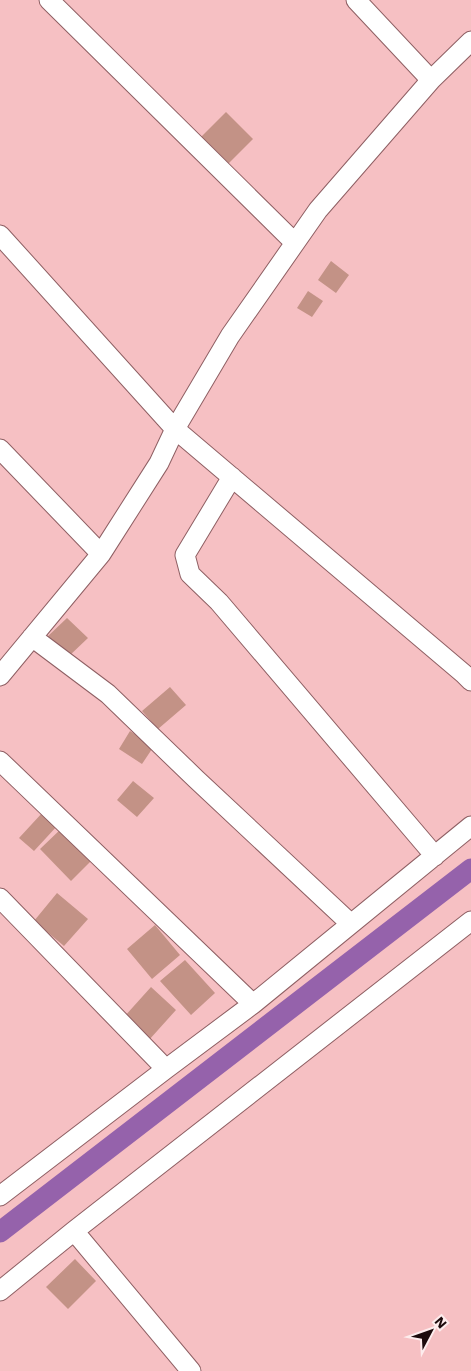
<svg xmlns="http://www.w3.org/2000/svg" width="471" height="1371" font-family="'Work Sans',sans-serif">
<style>
.lines{fill:none;stroke-linecap:round;stroke-linejoin:round}
.canal{stroke:#9562ab;stroke-width:21}
.building{fill:#c39286}
.minor-casing{stroke:#8e5f63;stroke-width:21}
.minor{stroke:#fff;stroke-width:19}
</style>
<rect width="100%" height="100%" fill="#f6c0c3"/>
<g class="lines">
<path class="canal" d="M0 1232 471 869"/>
</g>
<path class="building" d="M226 112 253 139 228 164 201 137Z
M331 261 349 275 336 293 318 280Z
M308 291 323 301 312 317 297 308Z
M67 618 88 638 68 657 47 637Z
M170 687 186 705 158 729 142 711Z
M130 731 154 746 142 764 119 749Z
M133 781 154 798 137 817 117 800Z
M43 812 58 825 34 851 19 838Z
M63 827 94 858 71 881 40 849Z
M57 893 88 919 64 946 34 921Z
M155 925 180 955 152 979 127 949Z
M185 960 215 993 191 1015 160 981Z
M151 987 176 1010 149 1040 124 1017Z
M75 1259 96 1281 68 1309 46 1287Z"/>
<g class="lines">
<defs>
<path id="minor" d="M49 0 295 243
M356 0 431 80
M0 235 175 429 464 674 471 681
M0 449 101 554
M232 477 185 555 190 574 219 602 435 856
M32 637 108 694 196 779 351 924
M0 676 101 554 159 463 175 429 230 336 318 210 431 80 471 41
M0 761 253 1004
M0 898 166 1069
M0 1196 166 1069 253 1004 471 826
M74 1231 191 1371
M0 1291 74 1231 471 921"/>
</defs>
<use href="#minor" class="minor-casing"/>
<use href="#minor" class="minor"/>
</g>
<g transform="translate(431 1331) rotate(49)" stroke="#fdeced" stroke-width="4" paint-order="stroke">
<path d="M0-4L9 19L0 12L-9 19Z" fill="#1c0a0c"/>
<text y="-8" font-size="14" font-weight="bold" text-anchor="middle" fill="#1c0a0c">N</text>
</g>
</svg>
